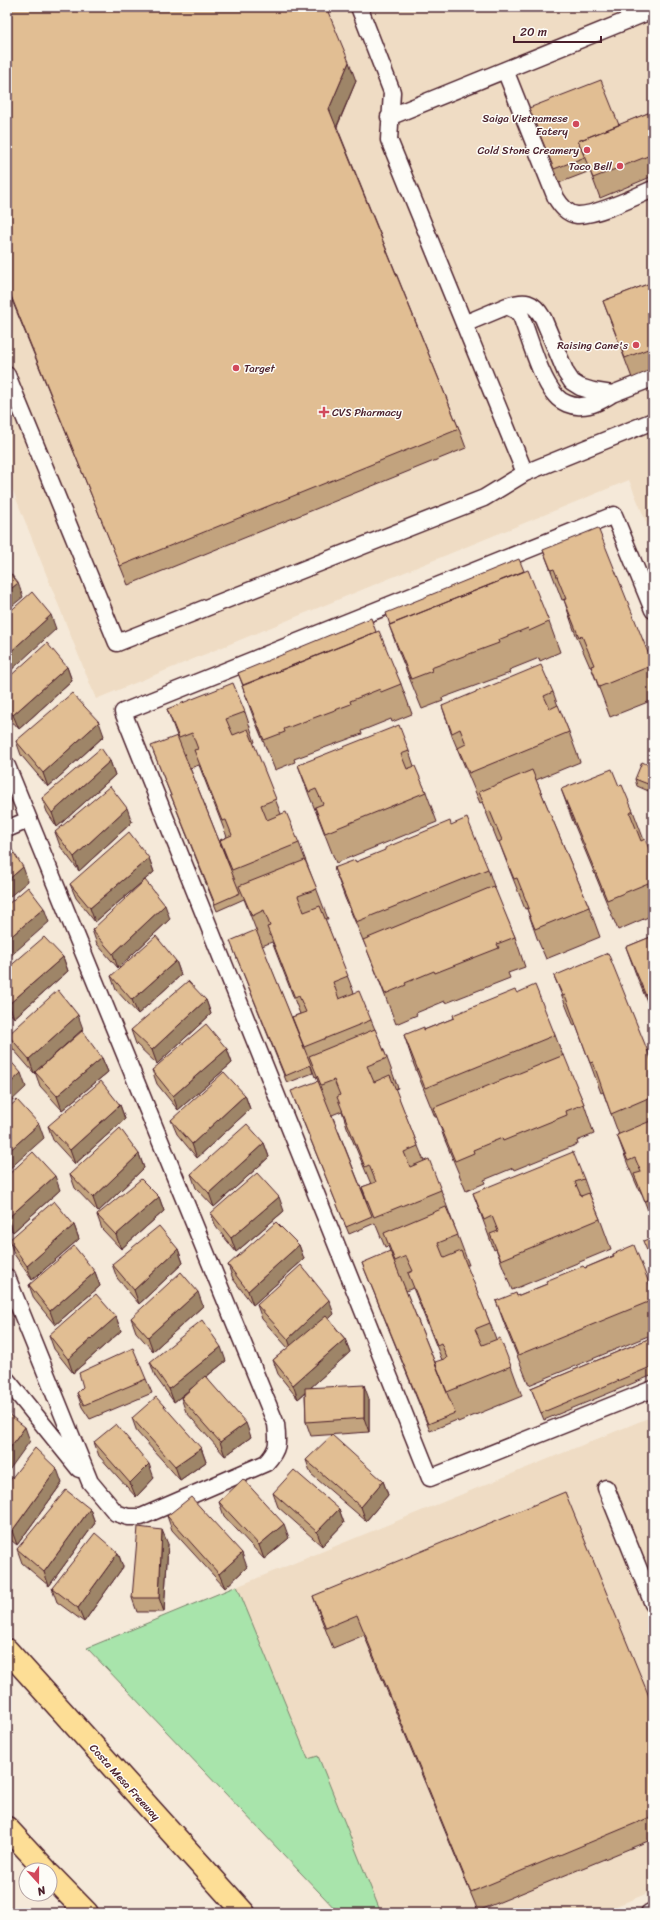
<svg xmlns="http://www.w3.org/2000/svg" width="660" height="1920" font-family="Sriracha,sans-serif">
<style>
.built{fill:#efdcc4}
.green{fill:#a8e4ab;stroke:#79826b}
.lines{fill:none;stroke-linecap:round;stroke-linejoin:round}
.service-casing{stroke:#4a1f2b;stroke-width:19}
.motorway-casing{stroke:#4a1f2b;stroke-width:25}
.service{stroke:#fdfcf7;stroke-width:16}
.motorway{stroke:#fdde96;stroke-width:22}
.wall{fill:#c2a37e;stroke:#4a1f2b;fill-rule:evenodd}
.shaded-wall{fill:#9e8567;stroke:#4a1f2b}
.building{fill:#e1be93;stroke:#4a1f2b}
.poi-dot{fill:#d1495b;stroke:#fdfcf7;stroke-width:1.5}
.labels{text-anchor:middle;stroke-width:3;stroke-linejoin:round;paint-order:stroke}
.poi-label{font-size:11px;fill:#4a1f2b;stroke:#fdfcf7;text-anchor:end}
.street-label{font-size:11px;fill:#4a1f2b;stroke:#fdfcf7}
</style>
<rect width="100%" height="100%" fill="#f5e9d9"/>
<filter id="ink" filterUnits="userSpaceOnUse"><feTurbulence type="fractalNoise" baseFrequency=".025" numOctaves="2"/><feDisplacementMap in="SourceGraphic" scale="8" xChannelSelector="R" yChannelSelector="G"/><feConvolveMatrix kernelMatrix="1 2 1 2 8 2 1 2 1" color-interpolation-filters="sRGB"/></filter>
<g filter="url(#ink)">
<path class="built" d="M7 7H653V539L629 480 96 699 7 476Z
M653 1416V1891L599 1913H339L87 1648Z"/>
<path class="green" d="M237 1586 308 1759 318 1756 381 1913H339L87 1648Z"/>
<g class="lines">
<defs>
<path id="service" d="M359 7 392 92 389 140 525 473
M505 70 556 198C561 206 567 214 577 215 595 216 635 197 653 189
M389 117 653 10
M507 306C525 300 533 301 543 318L566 373 572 382 580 387 593 391 612 394 653 378
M464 324 507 306 517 311 521 316C530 339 540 378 556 396 561 402 572 407 581 406 593 406 602 400 612 394
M7 375 117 643 484 498 525 473 653 421
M653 610 614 515 123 712 430 1478 653 1389
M7 766 276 1424C278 1443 279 1449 266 1463L141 1517H128L116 1513 90 1482 7 1277
M7 829 28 820
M7 1380 79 1469
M606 1488 653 1604
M649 1913 653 1911"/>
<path id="motorway" d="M7 1650 244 1913
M7 1828 46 1870
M50 1875 87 1913"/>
</defs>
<use href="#service" class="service-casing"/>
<use href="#motorway" class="motorway-casing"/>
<use href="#service" class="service"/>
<use href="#motorway" class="motorway"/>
</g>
<path class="wall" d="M7 11 356 81 337 127 459 429 466 448 128 585 7 288Z
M529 108 619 125 653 111V176L600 198 590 171 559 183 534 122Z
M653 282V369L632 378 603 301Z
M543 550 653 665V700L610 717 591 667H590L574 630 564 600 565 599 562 600Z
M524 571 549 622 560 652 540 661 539 658 509 670 510 673 442 698 443 701 422 709 400 655 389 625Z
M376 632 401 684 412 714 392 722 391 719 361 731 362 734 294 759 295 762 275 770 253 716 242 686H243L238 673Z
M67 667 72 681 19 729 7 715V679Z
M553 692 558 706 569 732 580 762 536 780 589 907 600 937 546 959 537 938 527 909 528 908 525 909 510 871 499 842H498L482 802 480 803 452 736 442 706Z
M167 709 245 712 255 742 253 743 281 814 299 843 328 919H325L354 993 371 1020 387 1058 398 1088 395 1089 424 1161 441 1190 452 1220 469 1265H466L490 1323 496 1339 511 1366 522 1396 458 1422 457 1420 430 1431 362 1263 397 1270 388 1246 385 1247 375 1223 349 1234 294 1099 318 1081 316 1076 315 1077 311 1066 313 1073 287 1083 233 948 256 930 244 899 217 911 154 753 177 736ZM199 765 227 837 220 840 229 866 190 768ZM272 942 300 1014 292 1017 301 1041 262 946ZM342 1111 347 1127 371 1184 362 1187 367 1203 332 1115ZM413 1288 442 1360 441 1378 406 1291Z
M104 736 48 787 21 755 16 741Z
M409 751 414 766 426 792 437 822 336 863 320 822 309 795 298 765Z
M110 761 115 775 57 827 47 812 42 798Z
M653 767V793L637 786 635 779Z
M619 786 633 811 644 840 653 859V915L618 930 572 819 561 789Z
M132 822 79 871 60 846 55 832Z
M451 825 488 869 498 898 515 937 525 967 508 973 510 978 446 1003 445 1001 416 1013 417 1015 396 1024 368 952 345 898 334 868 356 862Z
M149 858 154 872 95 922 76 898 70 884Z
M170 919 118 968 97 944 92 930Z
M653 936V1016L637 977 626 947Z
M63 957 68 971 14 1018 7 1009V969Z
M176 961 181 975 138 1014 116 990 111 976Z
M554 976 653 1064V1223L640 1190H639L628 1165 617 1135H619L603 1092 601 1093 576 1025 574 1026Z
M517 993 555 1035 563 1056 584 1104 594 1134 577 1141 578 1144 514 1170 513 1168 484 1180 485 1183 466 1191 444 1138 437 1117H435L414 1065 404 1035 424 1030Z
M206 1000 211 1014 157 1064 136 1044 131 1030Z
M83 1029 34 1073 13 1049 8 1035Z
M227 1049 232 1063 178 1110 157 1084 152 1070Z
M102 1058 108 1072 62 1110 40 1086 35 1072Z
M245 1095 250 1109 197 1158 177 1134 171 1120Z
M120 1105 125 1119 75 1164 53 1140 48 1126Z
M264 1143 269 1157 214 1207 196 1188 191 1174Z
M139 1154 144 1168 98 1212 75 1188 70 1174Z
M7 1176 60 1190 13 1232 7 1225Z
M584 1179 589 1193 600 1219 611 1249 512 1290 496 1249 494 1250 473 1193Z
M159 1197 164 1211 121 1249 102 1229 97 1215Z
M284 1211 236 1252 216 1227 211 1213Z
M74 1225 79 1239 32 1280 14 1254 9 1240Z
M299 1245 304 1259 253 1305 233 1279 228 1265Z
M178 1249 183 1263 139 1304 117 1278 112 1264Z
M613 1254 653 1293V1334L529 1385 507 1331 496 1301 517 1296 547 1284 585 1268 613 1256Z
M95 1272 100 1286 55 1325 34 1299 29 1285Z
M257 1305 334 1314 329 1319 345 1339 350 1352 311 1387 369 1399V1432L311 1436 306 1422 305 1393 298 1399 278 1374 273 1360 288 1348 262 1319Z
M203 1306 153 1351 136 1332 131 1318Z
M116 1317 121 1331 73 1373 54 1349 49 1335Z
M653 1337V1375L544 1420 531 1388Z
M226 1361 206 1377 251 1437 225 1456 186 1412 181 1398 190 1390 174 1402 155 1376 150 1362Z
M146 1379 152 1393 90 1419 82 1407 77 1393Z
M132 1418 201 1448 206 1462 180 1480 137 1432Z
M94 1442 154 1478 136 1497 99 1456Z
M306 1460 383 1481 388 1495 366 1521 311 1474Z
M62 1483 17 1545 7 1537V1484Z
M273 1493 339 1509 344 1523 322 1546 278 1507Z
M219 1502 289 1538 264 1559 224 1516Z
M90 1509 95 1523 49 1586 22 1563 17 1549Z
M167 1516 247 1567 225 1588 172 1530Z
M168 1544 164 1612H137L132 1598Z
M118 1553 123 1567 84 1622 57 1602 52 1588Z
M313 1596 653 1706V1839L478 1911 364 1635 333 1648 320 1616Z"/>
<path class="shaded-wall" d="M349 62 356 81 336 128 329 109Z
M7 527 11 538 7 542Z
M18 583 23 597 7 610V592Z
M51 615 56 629 7 674V655Z
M67 667 72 681 19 729 13 715Z
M99 722 104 736 48 787 43 773Z
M110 761 115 775 57 827 52 813Z
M127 808 132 822 79 871 74 857Z
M149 858 154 872 95 922 90 908Z
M23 867 28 881 7 899V881Z
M165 905 170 919 118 968 113 954Z
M44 908 49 922 7 959V940Z
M63 957 68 971 14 1018 9 1004Z
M176 961 181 975 138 1014 132 1000Z
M206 1000 211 1014 157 1064 152 1050Z
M78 1015 83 1029 34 1073 29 1059Z
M227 1049 232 1063 178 1110 173 1096Z
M102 1058 108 1072 62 1110 57 1096Z
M21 1073 26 1087 7 1105V1086Z
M245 1095 250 1109 197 1158 192 1144Z
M120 1105 125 1119 75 1164 70 1150Z
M39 1124 44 1138 7 1171V1153Z
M264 1143 269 1157 214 1207 209 1193Z
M139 1154 144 1168 98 1212 93 1198Z
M55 1176 60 1190 13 1232 8 1218Z
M159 1197 164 1211 121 1249 116 1235Z
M279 1197 284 1211 236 1252 231 1238Z
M74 1225 79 1239 32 1280 27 1266Z
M299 1245 304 1259 253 1305 248 1291Z
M178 1249 183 1263 139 1304 134 1290Z
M95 1272 100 1286 55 1325 50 1311Z
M198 1292 203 1306 153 1351 148 1337Z
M329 1300 334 1314 293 1353 288 1339Z
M116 1317 121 1331 73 1373 68 1359Z
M345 1339 350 1352 298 1399 293 1385Z
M221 1347 226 1361 174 1402 169 1389Z
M364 1385 369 1399V1432L364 1418Z
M246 1423 251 1437 225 1456 220 1442Z
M25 1427 30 1441 7 1473V1452Z
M201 1448 206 1462 180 1480 175 1466Z
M149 1464 154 1478 136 1497 130 1483Z
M57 1469 62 1483 17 1545 12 1531Z
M383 1481 388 1495 366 1521 361 1507Z
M90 1509 95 1523 49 1586 44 1572Z
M339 1509 344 1523 322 1546 317 1532Z
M284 1524 289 1538 264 1559 259 1545Z
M162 1530 168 1544 164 1612 159 1598Z
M118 1553 123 1567 84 1622 78 1608Z
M242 1553 247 1567 225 1588 219 1574Z"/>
<path class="building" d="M16 7H326L349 62 329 109 459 429 120 566 7 286V11Z
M601 80 619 125 578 141 585 157 554 169 529 108Z
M653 111V154L593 178 578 141Z
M653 282V347L625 358 603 301Z
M598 528 653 665 599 687 591 666 594 665 582 636 579 637 564 600 566 599 554 569 551 570 543 550Z
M519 559 524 571 390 625 386 613Z
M7 569 18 583 7 592Z
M528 570 549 622 529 631 528 628 498 640 499 643 431 668 432 671 411 679 389 625Z
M32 592 51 615 7 655V614Z
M371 618 376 632 243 685 238 673Z
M379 631 401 684 381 692 380 689 350 701 351 704 284 729 285 732 264 740 242 686Z
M47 643 67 667 13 715 7 707V679Z
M541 665 553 692 544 696 550 709 558 705 569 732 469 773 458 748 466 744 460 729 452 733 442 706Z
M233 683 245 712 226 719 233 735 248 729 276 799 261 805 267 820 286 812 299 843 232 870 220 840 232 835 226 820 222 821 194 750 198 749 192 733 179 738 167 709Z
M72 693 99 722 43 773 16 741Z
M399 725 409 751 401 754 407 769 415 766 426 792 325 833 315 807 323 804 316 789 309 792 298 765Z
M177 736 240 893 215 904 151 746Z
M101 748 110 761 52 813 42 798Z
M642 762 653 767V786L635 779Z
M612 769 619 786 622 785 633 811 630 813 641 841 645 839 653 859V860L650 862 653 869V881L607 900 561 789Z
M532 770 589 907 535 929 527 909 529 908 517 878 514 879 499 842 502 840 490 811 487 812 479 792Z
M110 786 127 808 74 857 55 832Z
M467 818 488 869 356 922 334 868 355 860 356 862 385 850V848L450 821 451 825Z
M129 832 149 858 90 908 70 884Z
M7 842 23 867 7 881Z
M305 860 317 889 298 896 304 912 320 906 348 976 333 982 339 999 359 991 371 1020 304 1047 292 1017 306 1012 299 996 295 998 267 927 270 926 264 910 252 916 239 886Z
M145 880 165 905 113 954 92 930Z
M494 886 515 937 497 944 499 948 435 973 434 971 405 983 406 985 385 994 363 940Z
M28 887 44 908 7 940V905Z
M256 930 311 1065 285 1076 230 941Z
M156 936 176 961 132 1000 111 976Z
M653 936V1013L626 947Z
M44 937 63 957 9 1004 7 1001V969Z
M608 953 653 1064V1096L611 1114 593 1062 590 1063 565 995 563 996 554 976Z
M188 981 206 1000 152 1050 131 1030Z
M535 985 555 1035 425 1088 404 1035 424 1027V1030L454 1018 453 1015 515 990 517 993Z
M58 990 78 1015 29 1059 8 1035Z
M206 1024 227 1049 173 1096 152 1070Z
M375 1029 387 1058 367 1066 374 1082 390 1075 418 1146 404 1152 410 1167 429 1159 441 1190 374 1217 362 1187 376 1182 369 1165 365 1167 337 1097 340 1095 334 1080 321 1085 309 1056Z
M82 1031 102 1058 57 1096 35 1072Z
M564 1055 584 1104 566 1111 567 1115 503 1141 502 1138 473 1150 474 1153 455 1161 433 1108Z
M7 1057 21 1073 7 1086Z
M224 1072 245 1095 192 1144 171 1120Z
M101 1081 120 1105 70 1150 48 1126Z
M318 1081 372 1216 346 1227 291 1091Z
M17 1100 39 1124 7 1153V1109Z
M653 1120V1198L645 1201 634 1174 641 1172 635 1158 628 1161 617 1135Z
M247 1124 264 1143 209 1193 191 1174Z
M120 1128 139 1154 93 1198 70 1174Z
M33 1152 55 1176 8 1218 7 1217V1176Z
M573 1152 584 1179 575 1182 581 1196 589 1193 600 1219 501 1260 490 1234 498 1231 492 1216 484 1220 473 1193Z
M257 1173 279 1197 231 1238 211 1213Z
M141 1179 159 1197 116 1235 97 1215Z
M54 1201 74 1225 27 1266 9 1240Z
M446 1207 458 1235 438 1243 444 1258 461 1251 490 1323 475 1329 482 1345 500 1338 511 1366 447 1392 435 1362 447 1358 441 1343 437 1345 408 1273 413 1271 406 1256 395 1261 384 1233Z
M276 1222 299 1245 248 1291 228 1265Z
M159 1226 178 1249 134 1290 112 1264Z
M653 1237V1265L643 1241Z
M634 1245 653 1293V1300L518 1355 496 1301 516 1293 517 1296 547 1284 546 1281 583 1266 585 1268 614 1256 613 1254Z
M74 1246 95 1272 50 1311 29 1285Z
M390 1251 441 1378 455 1413 428 1424 362 1263Z
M301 1265 329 1300 288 1339 257 1305Z
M181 1272 198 1292 148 1337 131 1318Z
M96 1294 116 1317 68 1359 49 1335Z
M326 1316 345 1339 293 1385 273 1360Z
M202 1320 221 1347 169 1389 150 1362Z
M653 1337V1366L541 1413 531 1388Z
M133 1348 146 1379 84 1405 77 1393 83 1387 79 1373Z
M205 1376 246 1423 220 1442 181 1398Z
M364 1385V1418L306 1422 305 1388Z
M156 1397 201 1448 175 1466 132 1418Z
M7 1413 25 1427 7 1452Z
M116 1424 149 1464 130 1483 94 1442Z
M332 1435 383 1481 361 1507 306 1460Z
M35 1448 57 1469 12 1531 7 1527V1484Z
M294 1470 339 1509 317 1532 273 1493Z
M243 1479 284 1524 259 1545 219 1502Z
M66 1490 90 1509 44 1572 17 1549Z
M565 1492 653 1706V1816L471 1892 357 1615 326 1628 313 1596Z
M191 1497 242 1553 219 1574 167 1516Z
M138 1527 162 1530 159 1598H132Z
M95 1533 118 1553 78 1608 52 1588Z"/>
</g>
<g class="poi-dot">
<circle cx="576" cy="124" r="4"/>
<circle cx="587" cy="150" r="4"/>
<circle cx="620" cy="166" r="4"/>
<circle cx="636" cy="345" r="4"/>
<circle cx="236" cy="368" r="4"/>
<path d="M322 406h4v4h4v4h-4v4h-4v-4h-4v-4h4z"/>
</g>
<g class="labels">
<g class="poi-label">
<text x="568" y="122">Saiga Vietnamese<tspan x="568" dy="13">Eatery</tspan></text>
<text x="579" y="154">Cold Stone Creamery</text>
<text x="612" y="170">Taco Bell</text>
<text x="628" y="349">Raising Cane's</text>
<text x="244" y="372" text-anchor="start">Target</text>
<text x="332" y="416" text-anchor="start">CVS Pharmacy</text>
</g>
<g class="street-label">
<text transform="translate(125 1782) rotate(48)" y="4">Costa Mesa Freeway</text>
</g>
</g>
<rect width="660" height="1920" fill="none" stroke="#fdfcf7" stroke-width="24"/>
<rect x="12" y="12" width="636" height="1896" fill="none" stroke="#4a1f2b" stroke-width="1.5" filter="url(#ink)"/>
<g transform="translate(38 1882) rotate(159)"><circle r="19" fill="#fdfcf7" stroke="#b5a4a5"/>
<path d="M0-3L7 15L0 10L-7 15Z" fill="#d1495b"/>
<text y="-6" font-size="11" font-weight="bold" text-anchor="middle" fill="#4a1f2b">N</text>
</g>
<path d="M514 36v6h87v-6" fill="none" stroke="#4a1f2b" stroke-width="2"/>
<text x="520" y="36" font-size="12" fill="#4a1f2b" stroke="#fdfcf7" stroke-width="3" paint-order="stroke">20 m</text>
</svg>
